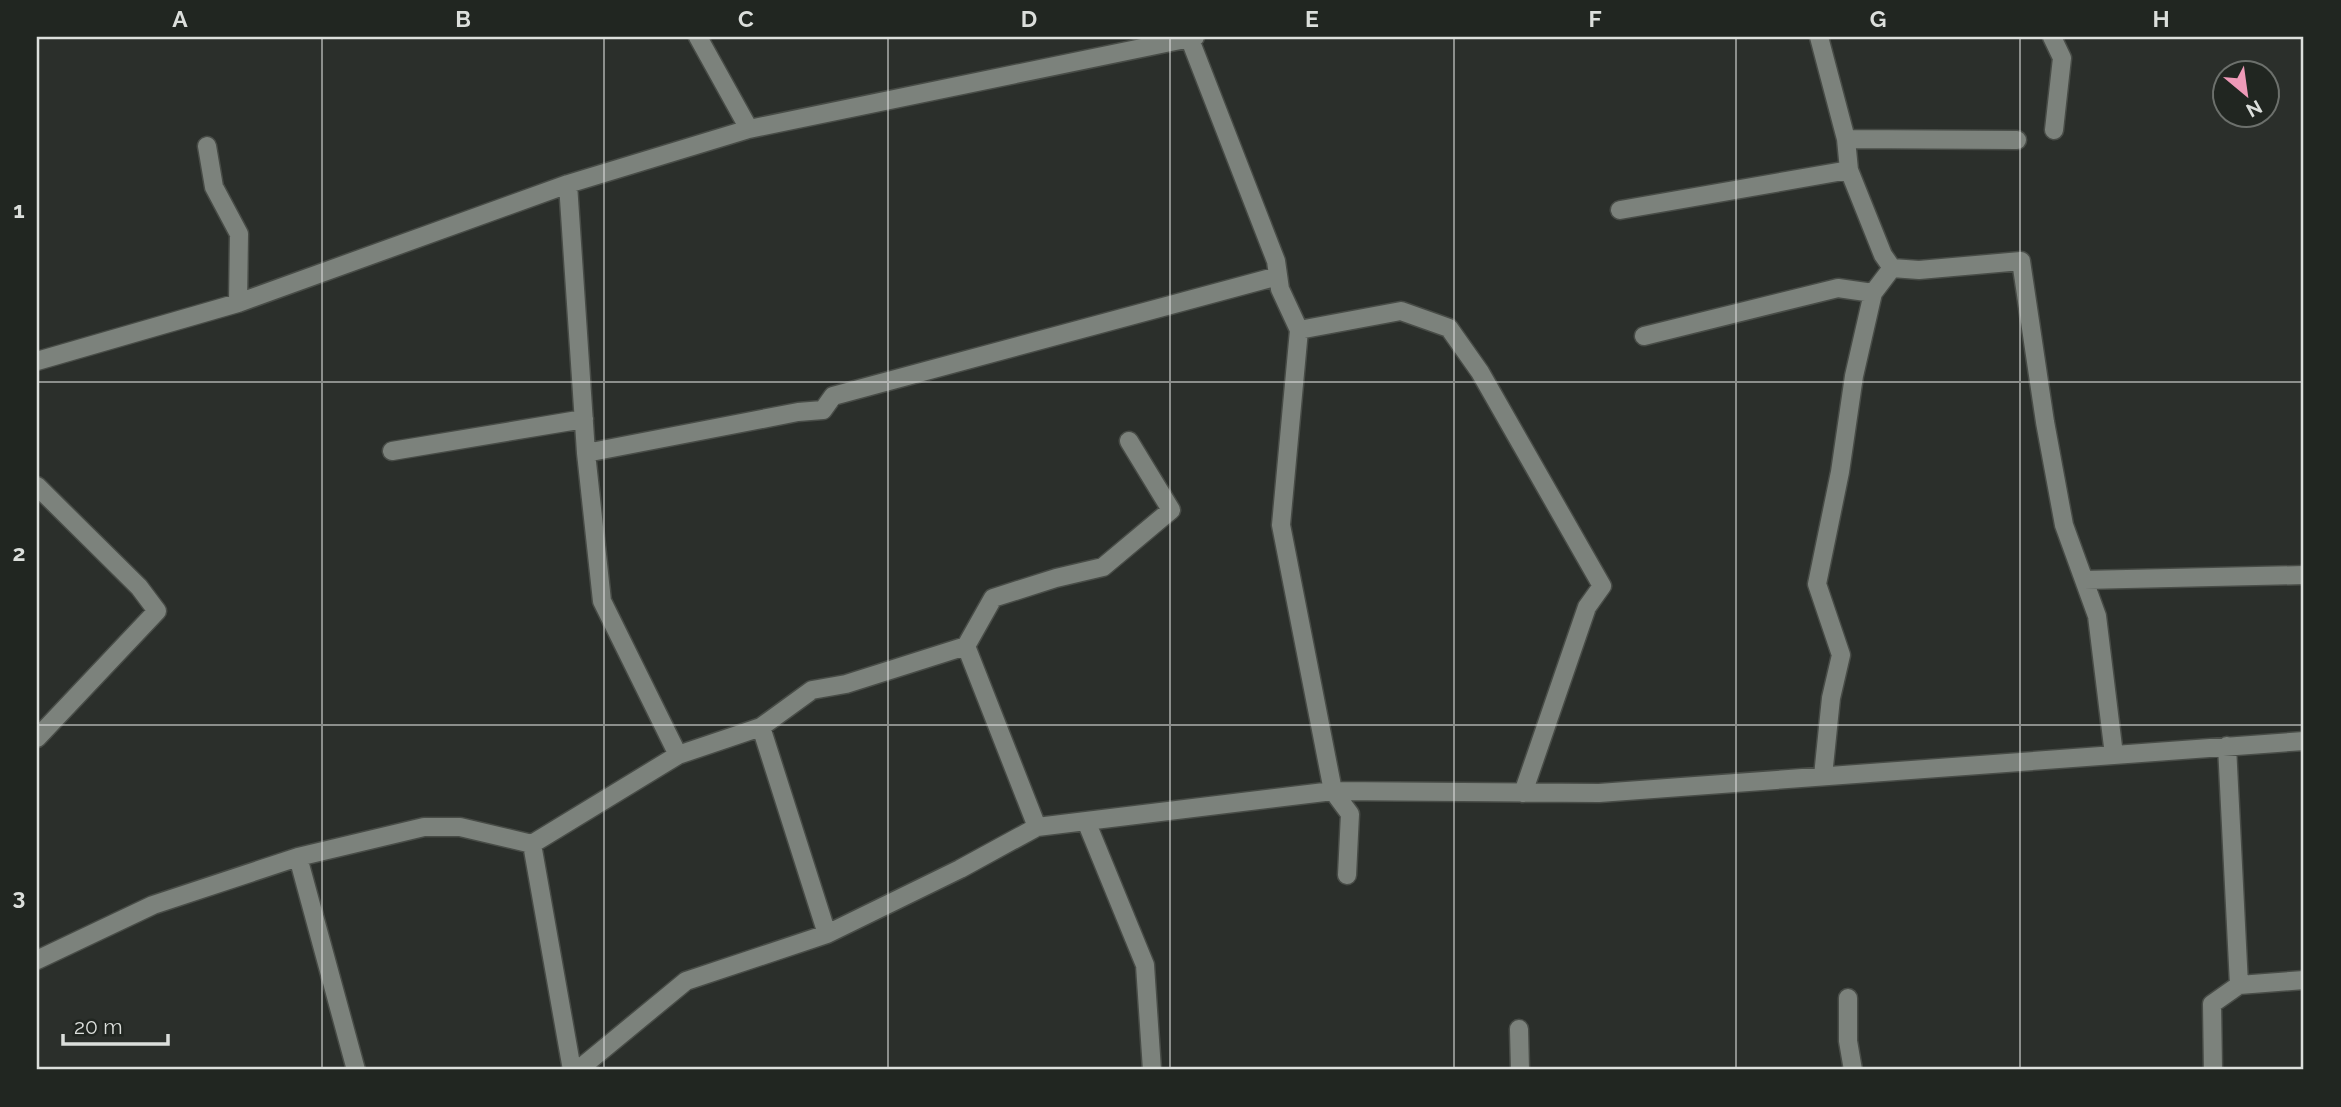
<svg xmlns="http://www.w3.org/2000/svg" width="2341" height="1107" font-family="Raleway,sans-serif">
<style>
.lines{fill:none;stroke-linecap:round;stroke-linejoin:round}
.minor-casing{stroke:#484c47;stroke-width:21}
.minor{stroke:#7c827c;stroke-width:18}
.grid{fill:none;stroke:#dcdfdc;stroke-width:2;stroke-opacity:0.55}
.neatline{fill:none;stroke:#dcdfdc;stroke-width:2.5}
.grid-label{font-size:23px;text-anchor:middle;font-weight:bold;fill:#dcdfdc}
</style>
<rect width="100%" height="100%" fill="#2b2f2b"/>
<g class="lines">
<defs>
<path id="minor" d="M698 37 749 129
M1189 37 1276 261 1280 289 1299 330 1281 525 1333 791 1350 814 1347 875
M1819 37 1846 139 1849 170 1883 255 1892 268 1919 270 2021 261 2045 422 2064 525 2097 616 2114 755
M2052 37 2062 58 2054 130
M1846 139 2017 140
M207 146 214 187 239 234 238 303
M568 184 586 453 602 601 678 755
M1620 210 1849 170
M1299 330 1401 311 1449 328 1480 372 1602 586 1587 607 1523 793
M1644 336 1838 288 1873 293
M37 361 238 303 568 184 749 129 1195 37
M392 451 584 419
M586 453 798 412 823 410 833 396 1278 276
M37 486 139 587 157 611 37 738
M2084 580 2304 575
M966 646 1037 827
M761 727 827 934
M1823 776 1831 698 1841 655 1817 584 1840 472 1854 376 1873 293 1892 268
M1086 821 1145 965 1152 1070
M298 857 356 1070
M37 960 153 905 298 857 424 827H460L532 844
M2239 985 2304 980
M1848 998V1041L1853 1070
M1519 1029 1520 1070
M572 1070 532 844 678 755 761 727 812 690 846 684 966 646 993 598 1056 578 1103 567 1171 510 1129 441
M578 1070 686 981 827 934 960 869 1037 827 1333 791 1599 793 2304 741
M2213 1070 2212 1004 2239 985 2227 746"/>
</defs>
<use href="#minor" class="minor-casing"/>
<use href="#minor" class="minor"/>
</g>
<path class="grid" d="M322 37V1070M604 37V1070M888 37V1070M1170 37V1070M1454 37V1070M1736 37V1070M2020 37V1070M37 382H2304M37 725H2304"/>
<rect width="2341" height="1107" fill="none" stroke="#212621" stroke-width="77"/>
<g transform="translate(2246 94) rotate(151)"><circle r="33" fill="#212621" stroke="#6c706c" stroke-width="2"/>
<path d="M0-5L12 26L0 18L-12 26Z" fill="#ef9ab8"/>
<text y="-10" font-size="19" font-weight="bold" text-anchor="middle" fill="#dcdfdc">N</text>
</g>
<path d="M63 1034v10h105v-10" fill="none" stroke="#dcdfdc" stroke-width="3.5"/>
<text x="74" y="1034" font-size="21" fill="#dcdfdc" stroke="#212621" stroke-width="5" paint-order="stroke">20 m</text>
<rect x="38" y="38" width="2264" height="1030" class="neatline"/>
<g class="grid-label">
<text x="180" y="27">A</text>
<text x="463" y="27">B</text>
<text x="746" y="27">C</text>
<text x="1029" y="27">D</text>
<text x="1312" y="27">E</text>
<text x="1595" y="27">F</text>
<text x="1878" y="27">G</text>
<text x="2161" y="27">H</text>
<text x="19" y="218">1</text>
<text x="19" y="561">2</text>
<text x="19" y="905">3</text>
</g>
</svg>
